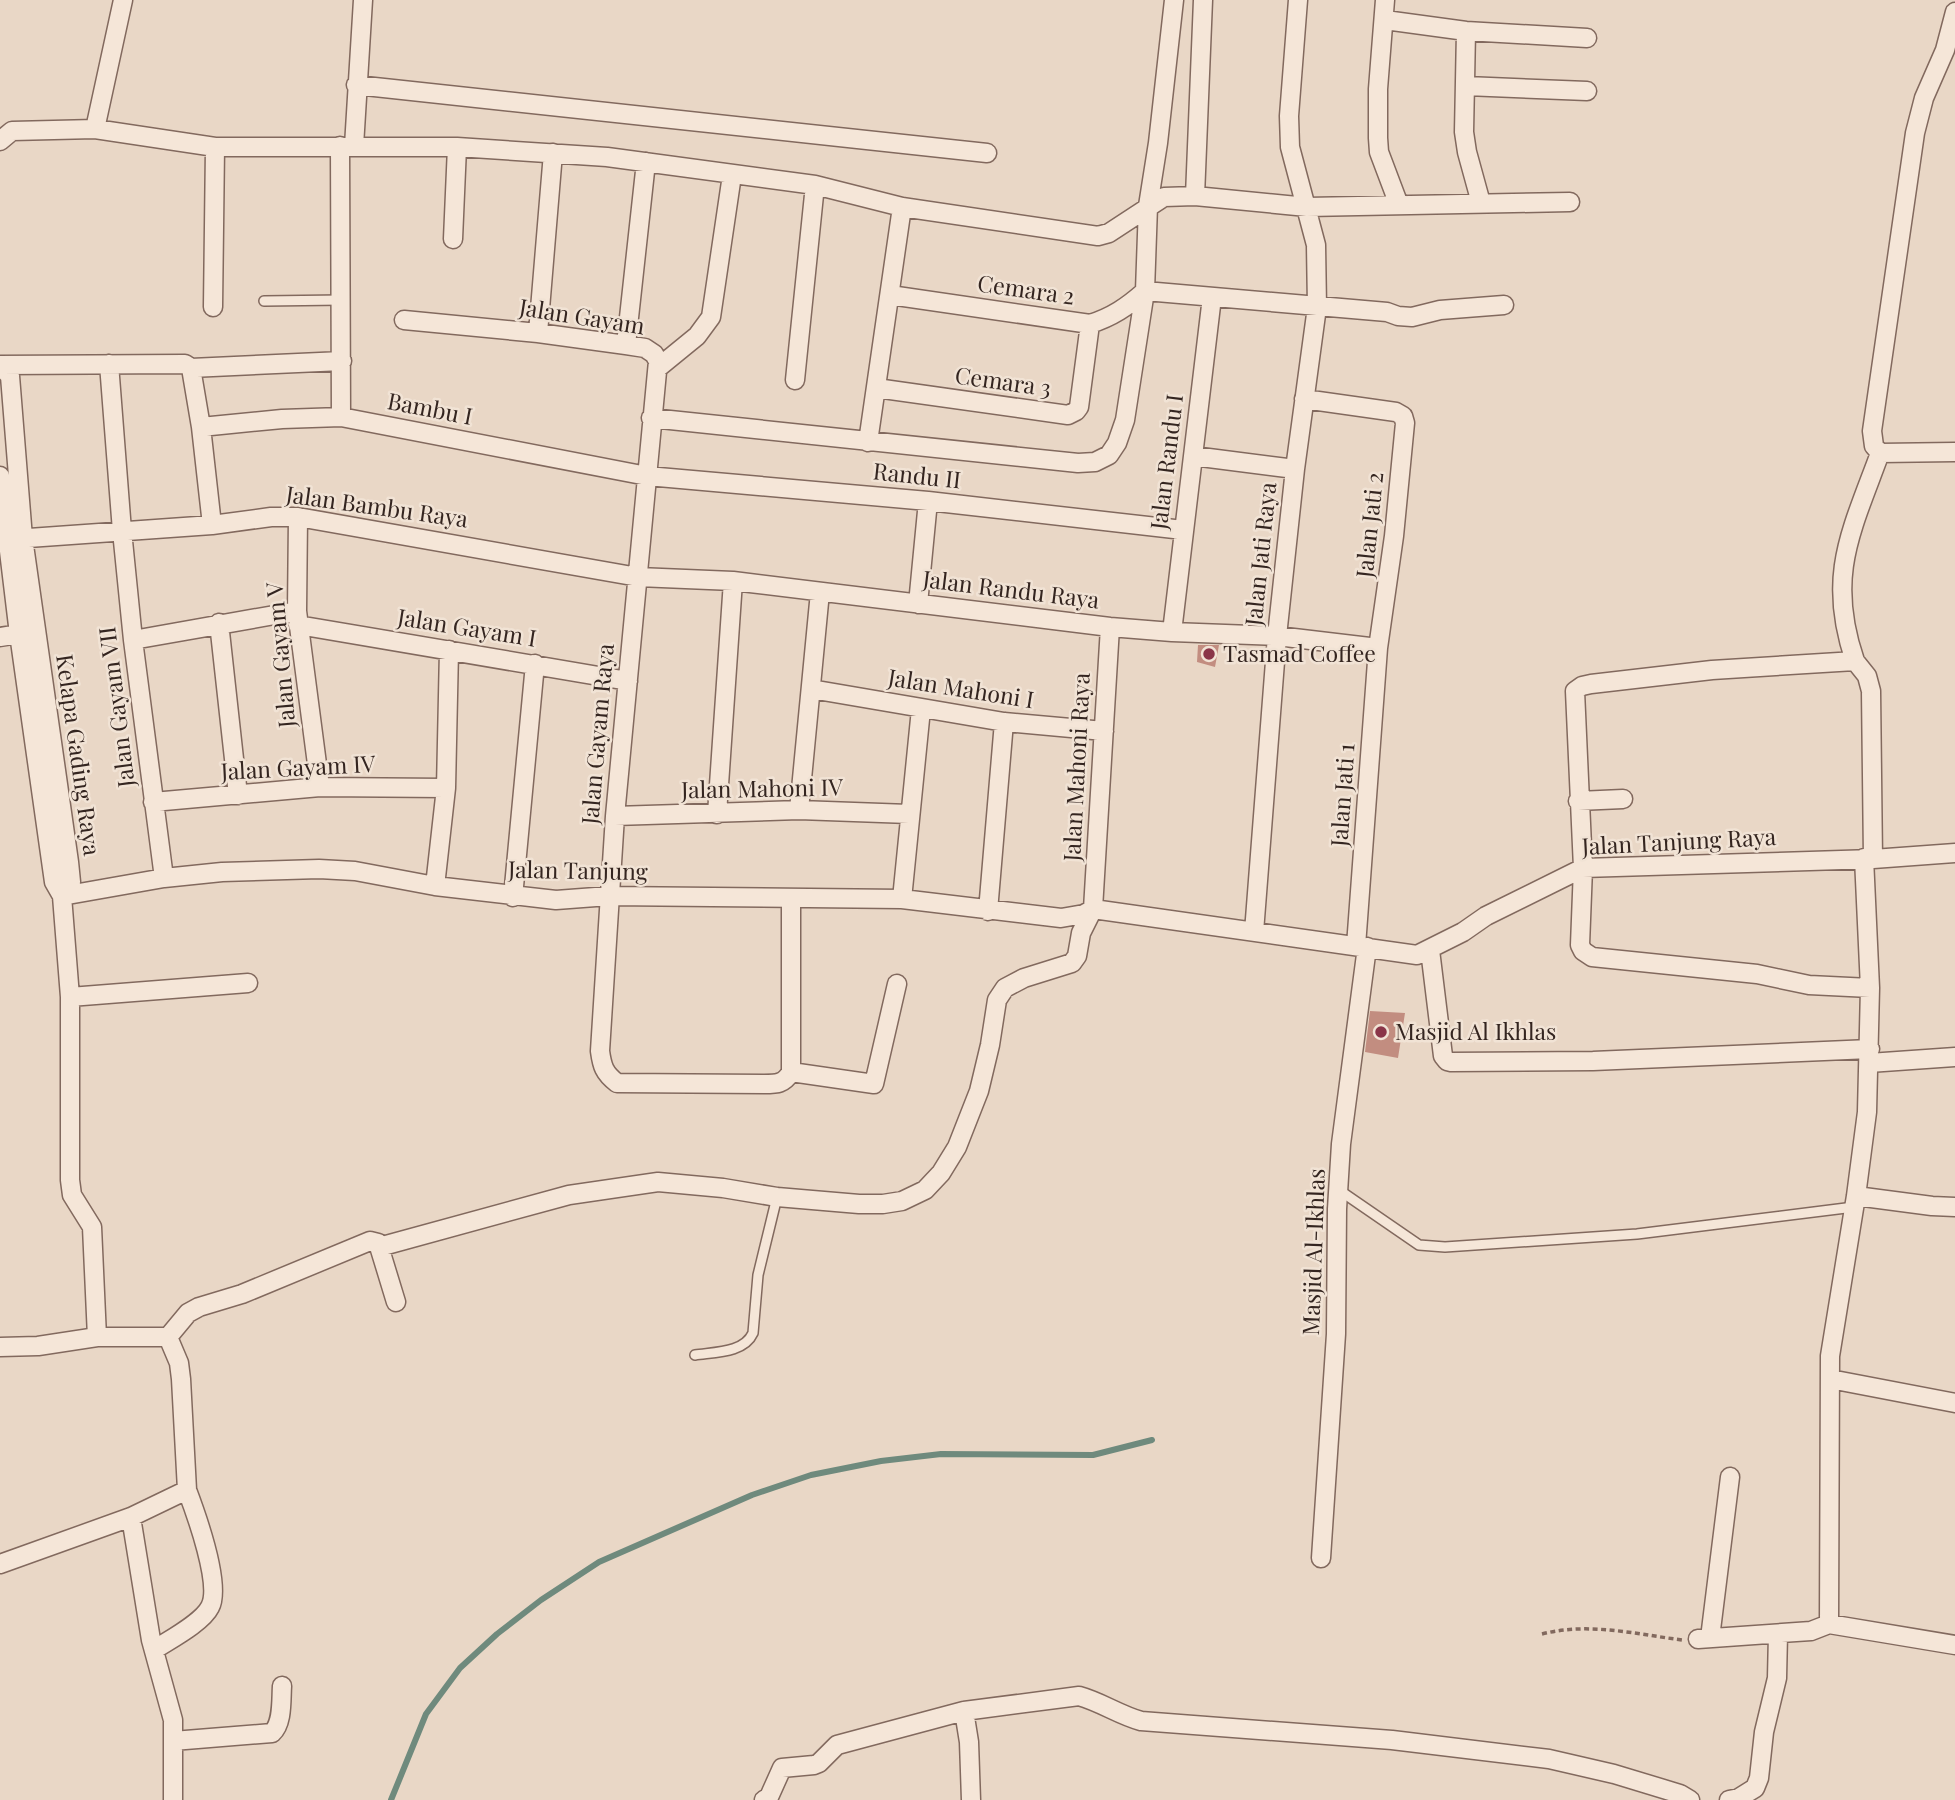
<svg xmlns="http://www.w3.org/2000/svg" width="1955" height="1800" font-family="'Playfair Display',serif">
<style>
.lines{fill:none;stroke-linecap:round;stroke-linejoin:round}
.stream{stroke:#6f8a7d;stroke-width:6}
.building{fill:#c28d80}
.lane-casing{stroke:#82695e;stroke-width:12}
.street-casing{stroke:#82695e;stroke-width:21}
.path{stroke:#82695e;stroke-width:3.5;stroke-dasharray:5 3.5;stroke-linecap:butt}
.lane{stroke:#f5e6d8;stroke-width:9}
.street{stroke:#f5e6d8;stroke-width:18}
.poi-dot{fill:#8a3548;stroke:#f1e3d5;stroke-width:2.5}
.labels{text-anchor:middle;stroke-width:5;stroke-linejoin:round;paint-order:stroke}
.street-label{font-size:23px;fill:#342520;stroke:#f1e3d5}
.poi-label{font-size:23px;fill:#342520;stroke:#f1e3d5;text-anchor:start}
</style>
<rect width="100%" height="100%" fill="#e9d7c6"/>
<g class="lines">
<path class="stream" d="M391 1800 426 1714 460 1668 497 1634 541 1600 599 1562 752 1495 811 1475 881 1461 941 1454 1093 1455 1152 1440"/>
</g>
<path class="building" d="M1198 645H1219L1215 667 1197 662Z
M1370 1011 1405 1013 1398 1058 1365 1052Z"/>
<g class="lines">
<defs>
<path id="lane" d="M264 301 342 300
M1339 1190 1419 1245 1445 1247 1637 1234 1854 1207
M695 1355C715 1352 744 1353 753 1333L758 1275 777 1197"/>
<path id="street" d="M1385 0 1378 89V138L1379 152 1399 205
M1955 12 1945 50 1924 98 1915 133 1872 431 1874 446 1880 453 1955 452
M1385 20 1466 31 1587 38
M1466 31 1464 132 1467 152 1481 203
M356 85 987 153
M1466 86 1587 91
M95 129 123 0
M0 141 12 131 95 129 215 147H457L607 157 815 185 902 207 1098 236 1109 233 1164 197 1195 196 1307 207 1570 202
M340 146 341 417
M354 146 363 0
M1195 196 1203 0
M453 239 457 147
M890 295 1090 324C1112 317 1127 307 1145 291L1387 312 1398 316 1412 317 1440 310 1504 305
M213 307 215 147
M404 320 538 333 626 345 645 348 654 354 658 361 615 816 600 1051C602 1066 604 1073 617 1083L764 1084C777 1084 784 1084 791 1072V898
M538 333 553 153
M626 345 646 162
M109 364 122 531 133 640 164 878
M0 365 10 376 23 538 69 862 71 882 62 896
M0 365 185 364 191 368 342 361
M659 367 697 336 711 317 732 175
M191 368 201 427 212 525
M795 380 815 185
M876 388 1068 415 1076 411 1079 407 1090 324
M1304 399 1396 412 1403 416 1405 423 1394 536 1378 648 1356 946
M651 418 1078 463 1095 462 1109 455 1117 443 1125 420 1145 291 1148 206 1158 143 1174 0
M201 427 282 419 341 417 647 476 928 501 1183 530
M868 442 902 207
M1193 456 1295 469
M0 476 19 634 54 882 62 896 70 997V1180L72 1195 92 1227 97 1337
M298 517 297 611 320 787
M0 540 212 525 271 517H298L638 577 733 581 1110 627 1172 632 1277 636 1378 648
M918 604 928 501
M219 623 238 795
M298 625 628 681
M1172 632 1212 297
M0 637 19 634
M133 640 297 611
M1855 661C1826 576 1851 532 1880 453
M811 689 1004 722 1104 731
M1578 801 1623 799
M153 802 320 787 446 788
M799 810 820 592
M717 814 733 581
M615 816 799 810 909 814
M435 886 446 788 449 650
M62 896 164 878 222 872 319 869 355 871 435 886 556 900 609 896 902 899 1061 918 1084 914 1093 909
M513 897 535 664
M902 899 921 709
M1093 909 1417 955 1463 932 1486 916 1583 868 1873 859 1955 853
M988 911 1004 722
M1254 932 1277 636 1295 469 1317 307 1316 245 1290 147 1289 116 1298 0
M1430 950 1443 1056 1447 1061 1451 1062 1593 1061 1870 1049
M1870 988 1809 985 1757 974 1592 957 1583 951 1580 945 1583 868 1575 691 1582 686 1591 684 1712 670 1855 661 1867 676 1871 691 1873 859
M70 997 248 983
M1869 1063 1955 1057
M791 1072 874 1084 897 984
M1856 1196 1932 1206 1955 1207
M379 1247 569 1195 658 1182 723 1188 777 1197 859 1204H883L902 1201 925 1190 941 1173 957 1147 979 1091 990 1045 997 1000 1005 988 1024 978 1072 963 1077 956 1081 933 1093 909 1110 627
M168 1337 188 1313 199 1307 242 1294 370 1241 378 1243 396 1302
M0 1347 38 1346 97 1337H168L179 1363 181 1379 187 1490 131 1517 0 1564
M1830 1379 1955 1403
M131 1517 151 1640 173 1720V1800
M1321 1558 1336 1334 1337 1209 1341 1144 1367 947
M1829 1624 1830 1356 1856 1196 1867 1112 1870 988 1864 858
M1710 1638 1730 1477
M1698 1639 1811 1631 1829 1624 1955 1645
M154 1650C169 1640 202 1623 210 1607 222 1585 196 1514 187 1490
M173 1741 272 1733C283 1723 281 1700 282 1686
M764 1800 769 1797 782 1768 814 1765 819 1763 837 1745 964 1711
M971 1800 969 1742 964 1711 1079 1696C1101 1702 1119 1715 1141 1721L1392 1740 1549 1759 1614 1774 1680 1794 1690 1800
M1729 1800 1739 1798 1755 1788 1759 1778 1764 1732 1777 1678 1778 1634"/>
</defs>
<use href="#lane" class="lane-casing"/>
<use href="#street" class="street-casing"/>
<path class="path" d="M1542 1634C1589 1622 1635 1634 1682 1640"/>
<use href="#lane" class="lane"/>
<use href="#street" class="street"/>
</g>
<g class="poi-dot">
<circle cx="1209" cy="654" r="7"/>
<circle cx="1381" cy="1032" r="7"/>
</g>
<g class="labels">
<g class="street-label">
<text transform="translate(1026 290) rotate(8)" y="8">Cemara 2</text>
<text transform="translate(582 317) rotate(9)" y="8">Jalan Gayam</text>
<text transform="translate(1003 382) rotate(8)" y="8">Cemara 3</text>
<text transform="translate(430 409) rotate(11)" y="8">Bambu I</text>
<text transform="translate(1167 462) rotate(-83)" y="8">Jalan Randu I</text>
<text transform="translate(917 476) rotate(6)" y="8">Randu II</text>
<text transform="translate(377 507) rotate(8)" y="8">Jalan Bambu Raya</text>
<text transform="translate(1370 525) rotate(-84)" y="8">Jalan Jati 2</text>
<text transform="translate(1261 554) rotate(-84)" y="8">Jalan Jati Raya</text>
<text transform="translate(1011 590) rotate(7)" y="8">Jalan Randu Raya</text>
<text transform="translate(467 628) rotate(9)" y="8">Jalan Gayam I</text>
<text transform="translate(281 655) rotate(-95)" y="8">Jalan Gayam V</text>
<text transform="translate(961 689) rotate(9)" y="8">Jalan Mahoni I</text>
<text transform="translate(117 707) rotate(-97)" y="8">Jalan Gayam VII</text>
<text transform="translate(598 734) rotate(-85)" y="8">Jalan Gayam Raya</text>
<text transform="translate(78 755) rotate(82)" y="8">Kelapa Gading Raya</text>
<text transform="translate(1077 767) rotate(-87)" y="8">Jalan Mahoni Raya</text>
<text transform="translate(298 768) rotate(-3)" y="8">Jalan Gayam IV</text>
<text transform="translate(762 789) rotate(-1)" y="8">Jalan Mahoni IV</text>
<text transform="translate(1343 795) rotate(-86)" y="8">Jalan Jati 1</text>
<text transform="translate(1679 842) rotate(-3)" y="8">Jalan Tanjung Raya</text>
<text transform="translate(578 871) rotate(1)" y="8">Jalan Tanjung</text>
<text transform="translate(1314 1252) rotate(-88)" y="8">Masjid Al-Ikhlas</text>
</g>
<g class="poi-label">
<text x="1223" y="662">Tasmad Coffee</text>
<text x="1395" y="1040">Masjid Al Ikhlas</text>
</g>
</g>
</svg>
